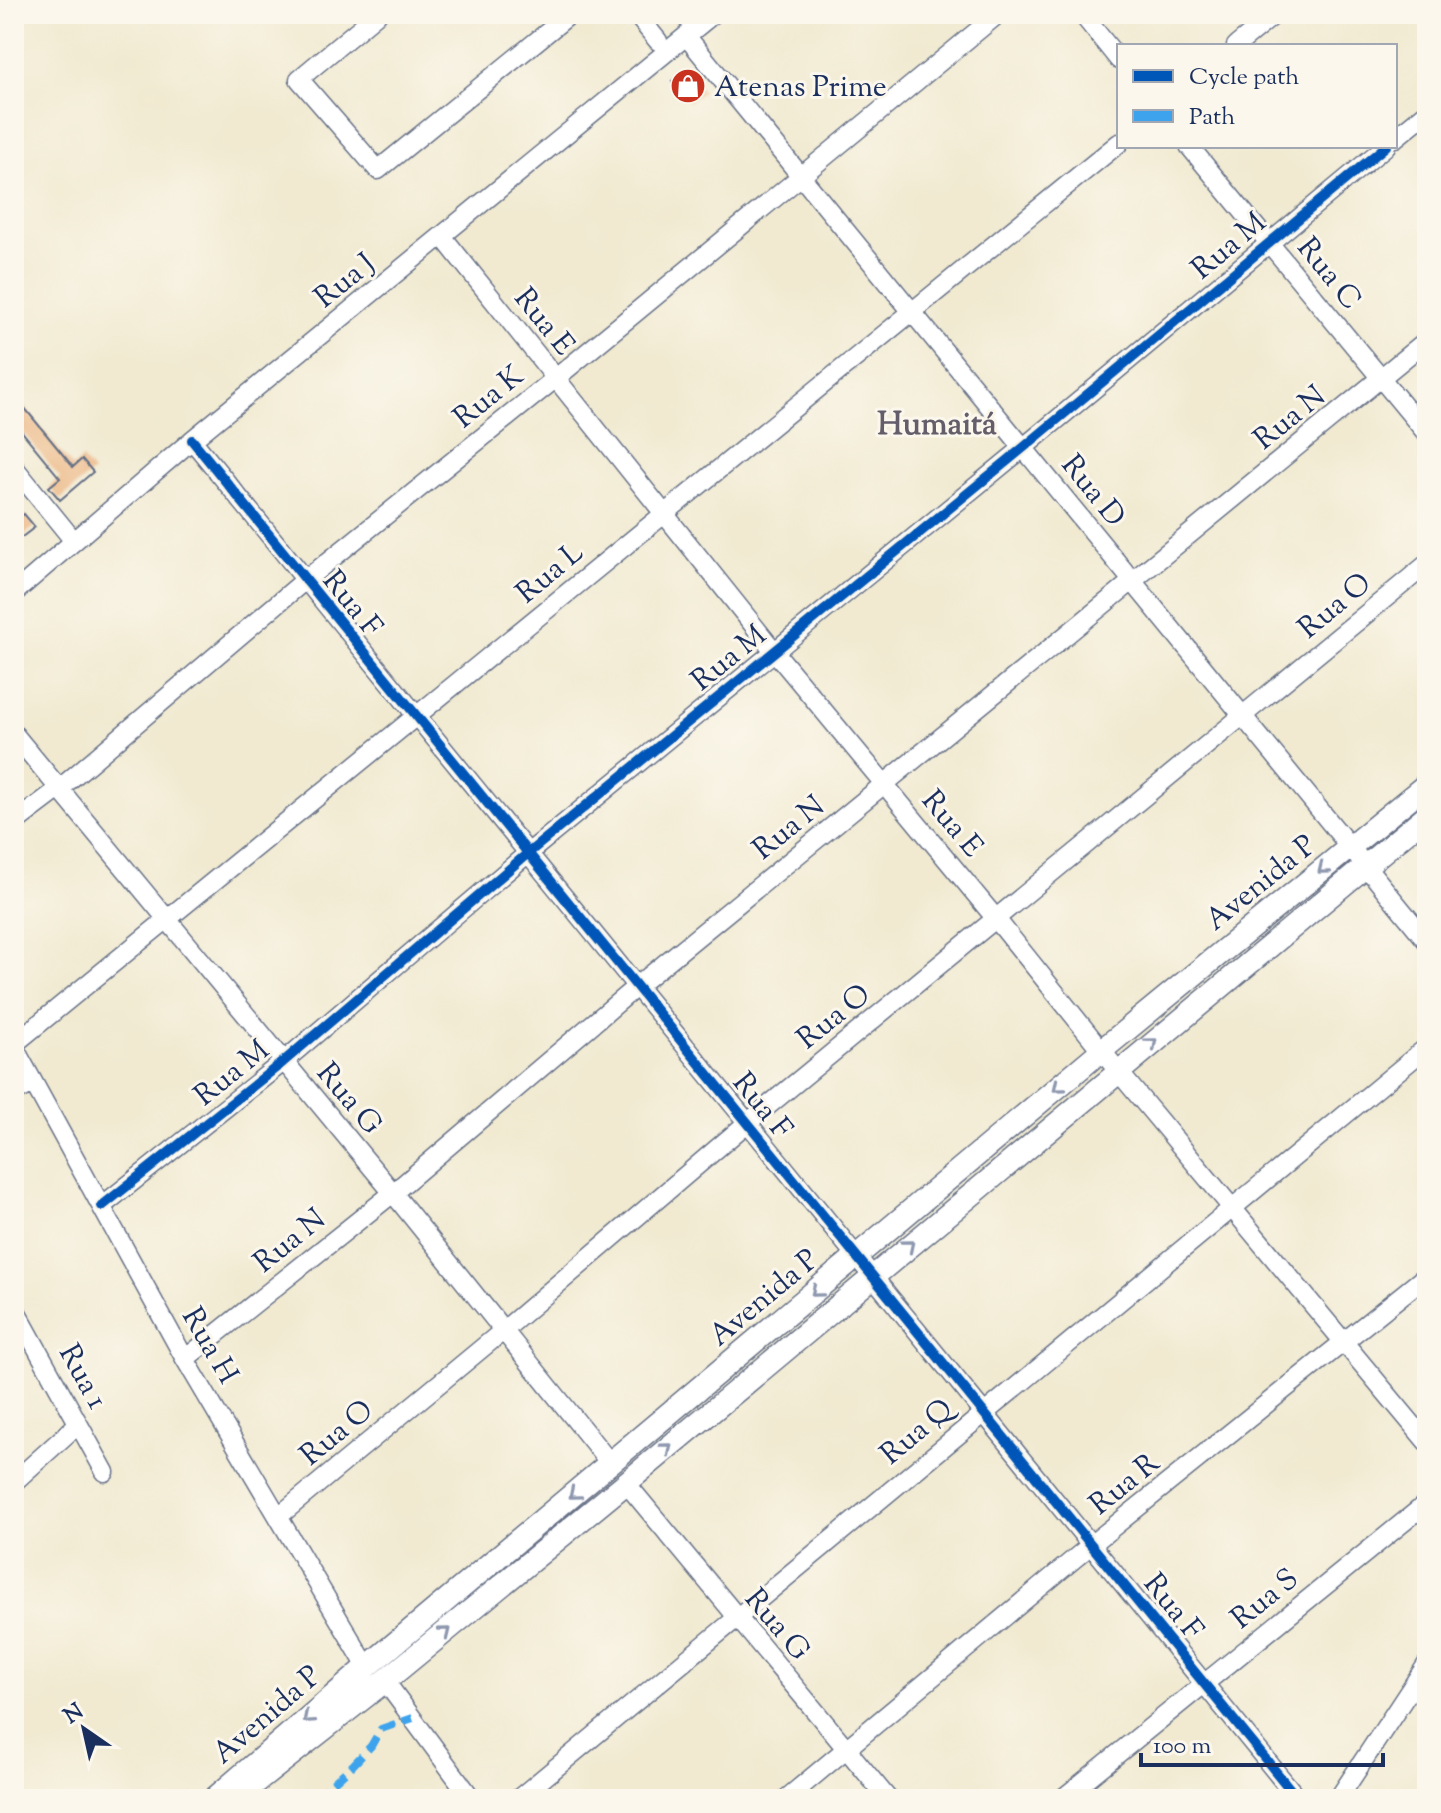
<svg xmlns="http://www.w3.org/2000/svg" width="1441" height="1813" font-family="'Sorts Mill Goudy',serif">
<style>
.building{fill:#ebb682}
.lines{fill:none;stroke-linecap:round;stroke-linejoin:round}
.minor-casing{stroke:#667086;stroke-width:21}
.tertiary-casing{stroke:#667086;stroke-width:25}
.minor{stroke:#fff;stroke-width:18}
.tertiary{stroke:#fff;stroke-width:22}
.quiet{stroke:#3da3ed;stroke-width:8;stroke-dasharray:16 8;stroke-linecap:butt}
.cycleway-casing{stroke:#fbf7ec;stroke-width:15}
.cycleway{stroke:#0057b8;stroke-width:10}
.oneway{stroke:#8d97ae}
.labels{text-anchor:middle;stroke-width:6;stroke-linejoin:round;paint-order:stroke}
.poi-label{font-size:30px;fill:#1b2f5e;stroke:#fbf7ec;text-anchor:start}
.street-label{font-size:30px;fill:#1b2f5e;stroke:#fbf7ec}
.neighbourhood-label{font-size:32px;font-weight:bold;fill:#645e6b;stroke:#fbf7ec}
</style>
<rect width="100%" height="100%" fill="#fbf7ec"/>
<filter id="ink" filterUnits="userSpaceOnUse"><feTurbulence type="fractalNoise" baseFrequency=".0125" numOctaves="2"/><feDisplacementMap in="SourceGraphic" scale="16" xChannelSelector="R" yChannelSelector="G"/><feConvolveMatrix kernelMatrix="1 2 1 2 8 2 1 2 1" color-interpolation-filters="sRGB"/></filter>
<filter id="wash" filterUnits="userSpaceOnUse"><feTurbulence type="fractalNoise" baseFrequency=".006" numOctaves="4" result="noise"/><feDisplacementMap in="SourceGraphic" scale="32" xChannelSelector="R" yChannelSelector="G"/><feGaussianBlur stdDeviation="1.8" result="paint"/><feColorMatrix in="noise" values="0 0 0 0 0 0 0 0 0 0 0 0 0 0 0 0 0 1.4 0 .05"/><feComposite in="paint" operator="in"/></filter>
<g filter="url(#wash)">
<rect width="100%" height="100%" fill="#f1ead1"/>
<g id="blocks">
<path class="building" d="M687 70 703 92 689 102 672 81Z
M14 395 73 467 82 459 93 472 60 500 49 487 60 478 14 422Z
M24 514 35 527 14 543V522Z"/>
</g>
</g>
<g filter="url(#ink)">
<use href="#blocks" fill-opacity="0" stroke="#667086" stroke-width="2"/>
<g class="lines">
<defs>
<path id="minor" d="M377 14 299 79 378 170 570 14
M636 14 658 41
M683 14 686 18
M1082 14 1119 60
M687 37 1427 941
M1236 46 1275 14
M1395 138 1427 112
M1189 146 1427 434
M442 236 774 651 997 920 1118 1071 1427 1442
M192 440 1298 1799
M14 467 74 541
M14 593 192 440 713 14
M14 734 393 1193 610 1463
M14 823 59 789 304 581 556 378 998 14
M14 1044 1119 143
M14 1047 185 1359 367 1667
M14 1093 33 1083
M102 1206 283 1062 527 854 1023 448 1386 146
M14 1307 105 1472
M185 1359 393 1193 636 987 1427 340
M14 1482 78 1424
M626 1483 888 1799
M279 1516 504 1330 747 1123 1427 564
M385 1681 472 1799
M518 1799 1427 1047
M786 1799 1092 1544 1427 1275
M1062 1799 1427 1503
M1338 1799 1427 1664"/>
<path id="tertiary" d="M240 1795 385 1681 626 1483 1427 815
M214 1799 367 1667 1102 1050 1427 784"/>
</defs>
<use href="#minor" class="minor-casing"/>
<use href="#tertiary" class="tertiary-casing"/>
<use href="#minor" class="minor"/>
<use href="#tertiary" class="tertiary"/>
<path class="quiet" d="M315 1799 353 1765 371 1746 381 1729 413 1718"/>
<defs>
<path id="cycleway" d="M192 440 1298 1799
M102 1206 283 1062 527 854 1023 448 1386 146"/>
</defs>
<use href="#cycleway" class="cycleway-casing"/>
<use href="#cycleway" class="cycleway"/>
</g>
<defs><path id="oneway-chevron" d="M-2-3.5L2.5 0L-2 3.5" fill="none" stroke-width="1.6" stroke-linecap="round" stroke-linejoin="round" transform="scale(2)"/></defs>
<g class="oneway">
<use href="#oneway-chevron" transform="translate(1323 869) rotate(141)"/>
<use href="#oneway-chevron" transform="translate(1152 1043) rotate(-40)"/>
<use href="#oneway-chevron" transform="translate(1058 1087) rotate(140)"/>
<use href="#oneway-chevron" transform="translate(909 1245) rotate(-40)"/>
<use href="#oneway-chevron" transform="translate(816 1292) rotate(140)"/>
<use href="#oneway-chevron" transform="translate(667 1448) rotate(-40)"/>
<use href="#oneway-chevron" transform="translate(574 1494) rotate(140)"/>
<use href="#oneway-chevron" transform="translate(445 1632) rotate(-39)"/>
<use href="#oneway-chevron" transform="translate(308 1718) rotate(139)"/>
</g>
</g>
<defs>
<symbol id="shop-disc" viewBox="-11 -11 22 22"><circle r="9.5" fill="#c8321e" stroke="#fbf7ec"/><path d="M-5-2.5h2.3a2.7 3.5 0 0 1 5.4 0H5L5.5 6h-11ZM-1.5-2.5h3a1.5 2.3 0 0 0-3 0Z" fill="#fff"/></symbol>
</defs>
<g fill-rule="evenodd">
<use href="#shop-disc" x="668" y="66" width="40" height="40"/>
</g>
<g class="labels">
<g class="poi-label">
<text x="714" y="96">Atenas Prime</text>
</g>
<g class="street-label">
<text transform="translate(1228 245) rotate(-40)" y="10">Rua M</text>
<text transform="translate(1330 273) rotate(51)" y="10">Rua C</text>
<text transform="translate(344 280) rotate(-39)" y="10">Rua J</text>
<text transform="translate(545 321) rotate(51)" y="10">Rua E</text>
<text transform="translate(488 396) rotate(-39)" y="10">Rua K</text>
<text transform="translate(1289 417) rotate(-39)" y="10">Rua N</text>
<text transform="translate(1094 490) rotate(51)" y="10">Rua D</text>
<text transform="translate(549 572) rotate(-40)" y="10">Rua L</text>
<text transform="translate(353 603) rotate(51)" y="10">Rua F</text>
<text transform="translate(1334 605) rotate(-40)" y="10">Rua O</text>
<text transform="translate(728 657) rotate(-39)" y="10">Rua M</text>
<text transform="translate(953 823) rotate(50)" y="10">Rua E</text>
<text transform="translate(788 827) rotate(-39)" y="10">Rua N</text>
<text transform="translate(1260 882) rotate(-39)" y="10">Avenida P</text>
<text transform="translate(833 1016) rotate(-39)" y="10">Rua O</text>
<text transform="translate(231 1072) rotate(-39)" y="10">Rua M</text>
<text transform="translate(350 1098) rotate(50)" y="10">Rua G</text>
<text transform="translate(763 1105) rotate(51)" y="10">Rua F</text>
<text transform="translate(289 1240) rotate(-39)" y="10">Rua N</text>
<text transform="translate(763 1297) rotate(-40)" y="10">Avenida P</text>
<text transform="translate(211 1345) rotate(60)" y="10">Rua H</text>
<text transform="translate(84 1376) rotate(61)" y="10">Rua 1</text>
<text transform="translate(916 1431) rotate(-40)" y="10">Rua Q</text>
<text transform="translate(336 1432) rotate(-40)" y="10">Rua O</text>
<text transform="translate(1124 1483) rotate(-39)" y="10">Rua R</text>
<text transform="translate(1264 1598) rotate(-39)" y="10">Rua S</text>
<text transform="translate(1174 1606) rotate(51)" y="10">Rua F</text>
<text transform="translate(778 1624) rotate(50)" y="10">Rua G</text>
<text transform="translate(266 1714) rotate(-41)" y="10">Avenida P</text>
</g>
<g class="neighbourhood-label">
<text x="937" y="434">Humaitá</text>
</g>
</g>
<rect width="1441" height="1813" fill="none" stroke="#fbf7ec" stroke-width="48"/>
<rect x="1117" y="44" width="280" height="104" fill="#fbf7ec" stroke="#a1a7b3" stroke-width="2"/>
<rect x="1133" y="70" width="40" height="12" fill="#0057b8" stroke="#a1a7b3" stroke-width="2"/>
<text x="1189" y="84" font-size="24" fill="#1b2f5e">Cycle path</text>
<rect x="1133" y="110" width="40" height="12" fill="#3da3ed" stroke="#a1a7b3" stroke-width="2"/>
<text x="1189" y="124" font-size="24" fill="#1b2f5e">Path</text>
<g transform="translate(84 1729) rotate(326)" stroke="#fbf7ec" stroke-width="6" paint-order="stroke">
<path d="M0-6L14 30L0 20L-14 30Z" fill="#1b2f5e"/>
<text y="-12" font-size="22" font-weight="bold" text-anchor="middle" fill="#1b2f5e">N</text>
</g>
<path d="M1141 1753v12h242v-12" fill="none" stroke="#1b2f5e" stroke-width="4"/>
<text x="1153" y="1753" font-size="24" fill="#1b2f5e" stroke="#fbf7ec" stroke-width="6" paint-order="stroke">100 m</text>
</svg>
